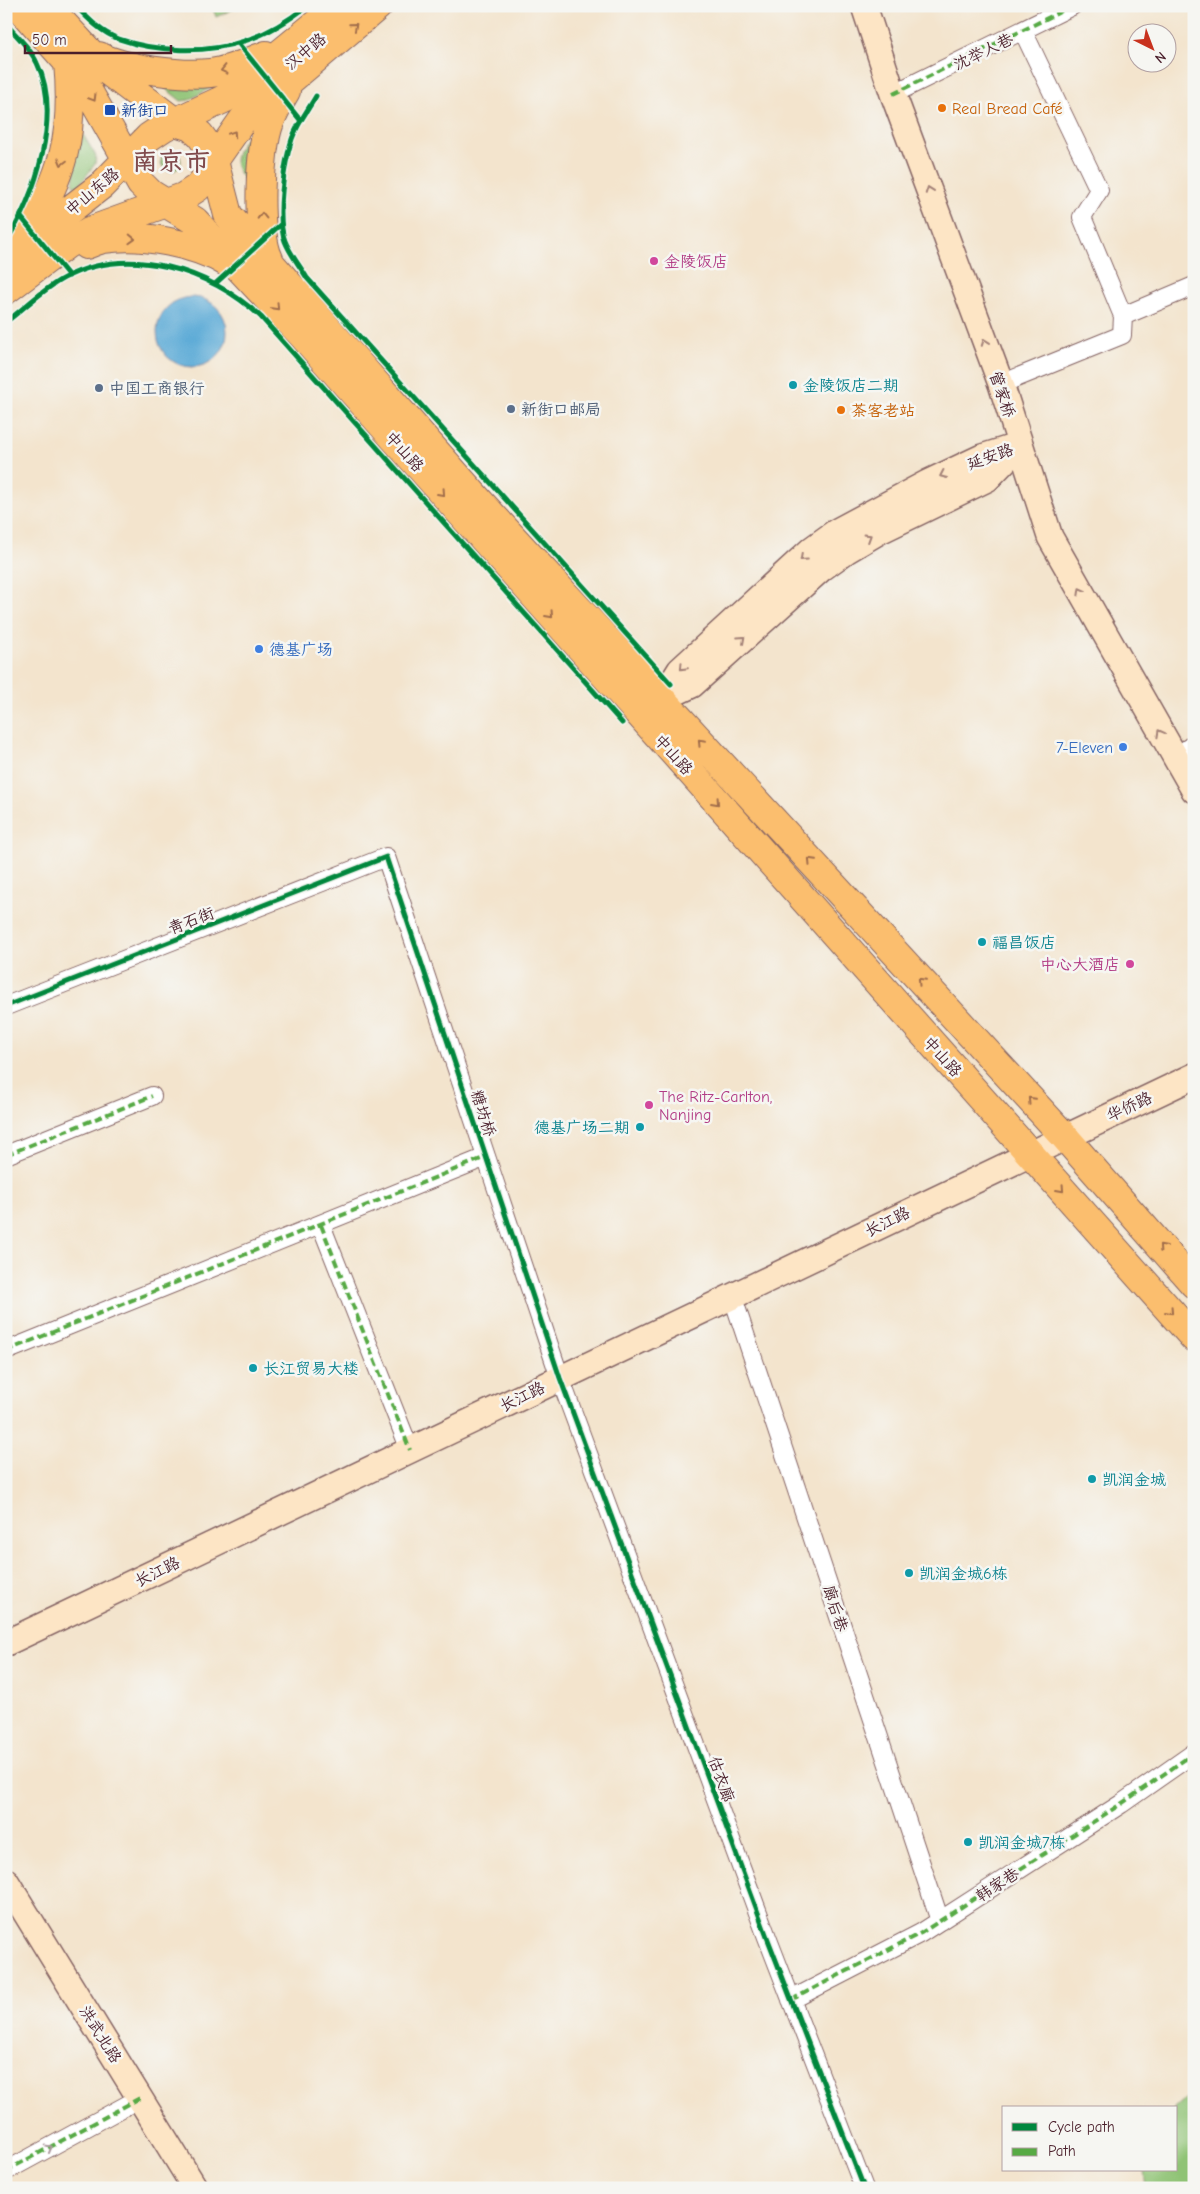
<svg xmlns="http://www.w3.org/2000/svg" width="1200" height="2194" font-family="'Comic Neue','LXGW WenKai TC',sans-serif">
<style>
.green{fill:#8fc374;stroke:#6c7150}
.water{fill:#5dabd7;stroke:#546581}
.lines{fill:none;stroke-linecap:round;stroke-linejoin:round}
.street-casing{stroke:#856464;stroke-width:20}
.secondary-casing{stroke:#856464;stroke-width:28}
.primary-casing{stroke:#856464;stroke-width:30}
.street{stroke:#fff;stroke-width:18}
.secondary{stroke:#fde5c5;stroke-width:25}
.primary{stroke:#fbbe6e;stroke-width:28}
.quiet{stroke:#57aa44;stroke-width:4;stroke-dasharray:8 4;stroke-linecap:butt}
.cycleway-casing{stroke:#f6f6f2;stroke-width:8}
.cycleway{stroke:#00873e;stroke-width:5}
.oneway{stroke:#a26e4c}
.oneway2{stroke:#a48278}
.oneway3{stroke:#ae9aa0}
.food-dot{fill:#e8710a;stroke:#f6f6f2;stroke-width:2}
.transit-dot{fill:#1a4fb4;stroke:#f6f6f2;stroke-width:2}
.hotel-dot{fill:#d1479c;stroke:#f6f6f2;stroke-width:2}
.culture-dot{fill:#0f9aa8;stroke:#f6f6f2;stroke-width:2}
.service-dot{fill:#5c6f8a;stroke:#f6f6f2;stroke-width:2}
.shop-dot{fill:#3f7fe0;stroke:#f6f6f2;stroke-width:2}
.labels{text-anchor:middle;stroke-width:5;stroke-linejoin:round;paint-order:stroke}
.street-label{font-size:16px;fill:#4a1f2b;stroke:#f6f6f2}
.food-label{font-size:16px;fill:#c56008;stroke:#f6f6f2;text-anchor:start}
.transit-label{font-size:16px;fill:#164399;stroke:#f6f6f2;text-anchor:start}
.hotel-label{font-size:16px;fill:#b23c85;stroke:#f6f6f2;text-anchor:start}
.culture-label{font-size:16px;fill:#0d838f;stroke:#f6f6f2;text-anchor:start}
.service-label{font-size:16px;fill:#4e5e75;stroke:#f6f6f2;text-anchor:start}
.shop-label{font-size:16px;fill:#366cbe;stroke:#f6f6f2;text-anchor:start}
.town-label{font-size:26px;font-weight:bold;fill:#814b4d;stroke:#f6f6f2}
</style>
<rect width="100%" height="100%" fill="#f6f6f2"/>
<filter id="ink" filterUnits="userSpaceOnUse"><feTurbulence type="fractalNoise" baseFrequency=".02" numOctaves="2"/><feDisplacementMap in="SourceGraphic" scale="10" xChannelSelector="R" yChannelSelector="G"/><feConvolveMatrix kernelMatrix="1 2 1 2 8 2 1 2 1" color-interpolation-filters="sRGB"/></filter>
<filter id="wash" filterUnits="userSpaceOnUse"><feTurbulence type="fractalNoise" baseFrequency=".0096" numOctaves="4" result="noise"/><feDisplacementMap in="SourceGraphic" scale="20" xChannelSelector="R" yChannelSelector="G"/><feGaussianBlur stdDeviation="1.12" result="paint"/><feColorMatrix in="noise" values="0 0 0 0 0 0 0 0 0 0 0 0 0 0 0 0 0 1.4 0 .05"/><feComposite in="paint" operator="in"/></filter>
<g filter="url(#wash)">
<rect width="100%" height="100%" fill="#f3e4cd"/>
<path class="green" d="M161 6H240L216 17 212 6 191 8Z
M160 84 214 86 189 100 181 101Z
M255 130 248 185C234 167 230 161 243 142 247 137 249 133 255 130Z
M78 131 82 133 96 156 95 164 78 187 73 185Z
M161 161a10 10 0 1 1 20 0a10 10 0 1 1-20 0Z
M1194 2091V2188H1146L1144 2170H1176L1175 2108Z"/>
<path class="water" d="M157 332a35 35 0 1 1 70 0a35 35 0 1 1-70 0Z"/>
</g>
<g filter="url(#ink)">
<g class="lines">
<defs>
<path id="street" d="M1023 31 1099 190 1082 217 1123 316
M893 94 1072 6
M1001 384 1122 335 1123 316 1194 286
M1174 758 1194 744
M6 1006 386 857 560 1378 767 1937 864 2188
M6 1155 152 1096
M321 1225 410 1450
M732 1295 940 1921
M6 1351 486 1157
M791 2000 921 1933 1121 1804 1194 1753
M6 2171 140 2098"/>
<path id="secondary" d="M864 6 893 94 1001 384 1050 537 1194 790
M662 699 680 670 812 549 837 531 927 483 982 457 1020 445
M662 699 692 685 821 569 846 551 880 531 987 479 1018 447
M6 1643 1194 1076
M6 1881 195 2188"/>
<path id="primary" d="M18 6 79 75 141 184 151 194 195 221 303 336 1194 1338
M47 6 105 69 175 122 191 127 200 135 208 146 214 161 228 215 481 503 1064 1136 1194 1284
M99 56C125 69 181 76 210 73 230 71 248 62 266 55
M26 238C63 174 75 137 68 62
M86 245C92 243 98 240 104 239 141 233 196 244 228 263
M6 259 102 185 149 137 164 127 226 98 338 6
M269 259C256 234 259 149 270 122 274 111 280 101 286 91
M6 290 66 245 89 231 183 197 197 188 207 177 214 161 242 121 378 6"/>
</defs>
<use href="#street" class="street-casing"/>
<use href="#secondary" class="secondary-casing"/>
<use href="#primary" class="primary-casing"/>
<use href="#street" class="street"/>
<use href="#secondary" class="secondary"/>
<use href="#primary" class="primary"/>
<path class="quiet" d="M893 94 1072 6
M6 1155 152 1096
M321 1225 410 1450
M6 1351 486 1157
M791 2000 921 1933 1121 1804 1194 1753
M6 2171 140 2098"/>
<defs>
<path id="cycleway" d="M76 6C88 19 102 33 119 39 156 52 206 54 244 41 267 34 288 21 307 6
M6 24C17 36 30 48 37 63 62 113 36 197 6 241
M238 43 301 121
M316 96C308 110 297 124 292 139 284 163 276 218 285 241 290 254 300 266 307 278L671 684
M21 217 69 276
M215 284 281 224
M6 322C25 308 43 289 64 278 128 244 210 269 261 317L622 723
M6 1006 386 857 560 1378 767 1937 864 2188"/>
</defs>
<use href="#cycleway" class="cycleway-casing"/>
<use href="#cycleway" class="cycleway"/>
</g>
<defs><path id="oneway-chevron" d="M-2-3.5L2.5 0L-2 3.5" fill="none" stroke-width="1.6" stroke-linecap="round" stroke-linejoin="round" transform="scale(1.25)"/></defs>
<g class="oneway">
<use href="#oneway-chevron" transform="translate(354 26) rotate(-40)"/>
<use href="#oneway-chevron" transform="translate(224 70) rotate(167)"/>
<use href="#oneway-chevron" transform="translate(93 98) rotate(59)"/>
<use href="#oneway-chevron" transform="translate(233 134) rotate(-56)"/>
<use href="#oneway-chevron" transform="translate(62 162) rotate(105)"/>
<use href="#oneway-chevron" transform="translate(262 216) rotate(-91)"/>
<use href="#oneway-chevron" transform="translate(132 239) rotate(2)"/>
<use href="#oneway-chevron" transform="translate(276 307) rotate(47)"/>
<use href="#oneway-chevron" transform="translate(442 493) rotate(48)"/>
<use href="#oneway-chevron" transform="translate(550 615) rotate(48)"/>
<use href="#oneway-chevron" transform="translate(701 742) rotate(-133)"/>
<use href="#oneway-chevron" transform="translate(716 802) rotate(48)"/>
<use href="#oneway-chevron" transform="translate(811 861) rotate(-133)"/>
<use href="#oneway-chevron" transform="translate(921 981) rotate(-133)"/>
<use href="#oneway-chevron" transform="translate(1031 1100) rotate(-133)"/>
<use href="#oneway-chevron" transform="translate(1061 1189) rotate(48)"/>
<use href="#oneway-chevron" transform="translate(1162 1247) rotate(-131)"/>
<use href="#oneway-chevron" transform="translate(1170 1311) rotate(48)"/>
</g>
<g class="oneway2">
<use href="#oneway-chevron" transform="translate(929 190) rotate(-110)"/>
<use href="#oneway-chevron" transform="translate(985 342) rotate(-110)"/>
<use href="#oneway-chevron" transform="translate(943 475) rotate(155)"/>
<use href="#oneway-chevron" transform="translate(868 537) rotate(-32)"/>
<use href="#oneway-chevron" transform="translate(803 558) rotate(138)"/>
<use href="#oneway-chevron" transform="translate(1081 591) rotate(-119)"/>
<use href="#oneway-chevron" transform="translate(742 639) rotate(-42)"/>
<use href="#oneway-chevron" transform="translate(683 667) rotate(133)"/>
<use href="#oneway-chevron" transform="translate(1160 733) rotate(-119)"/>
</g>
<use class="oneway3" href="#oneway-chevron" transform="translate(49 2148) rotate(-29)"/>
</g>
<g class="food-dot">
<circle cx="942" cy="108" r="5"/>
<circle cx="841" cy="410" r="5"/>
</g>
<rect class="transit-dot" x="104" y="104" width="12" height="12" rx="2.5"/>
<g class="hotel-dot">
<circle cx="654" cy="261" r="5"/>
<circle cx="1130" cy="964" r="5"/>
<circle cx="649" cy="1105" r="5"/>
</g>
<g class="culture-dot">
<circle cx="793" cy="385" r="5"/>
<circle cx="982" cy="942" r="5"/>
<circle cx="640" cy="1127" r="5"/>
<circle cx="253" cy="1368" r="5"/>
<circle cx="1092" cy="1479" r="5"/>
<circle cx="909" cy="1573" r="5"/>
<circle cx="968" cy="1842" r="5"/>
</g>
<g class="service-dot">
<circle cx="99" cy="388" r="5"/>
<circle cx="511" cy="409" r="5"/>
</g>
<g class="shop-dot">
<circle cx="259" cy="649" r="5"/>
<circle cx="1123" cy="747" r="5"/>
</g>
<g class="labels">
<g class="street-label">
<text transform="translate(305 51) rotate(-40)" y="6">汉中路</text>
<text transform="translate(983 51) rotate(-26)" y="6">沈举人巷</text>
<text transform="translate(92 191) rotate(-40)" y="6">中山东路</text>
<text transform="translate(1003 394) rotate(71)" y="6">管家桥</text>
<text transform="translate(405 451) rotate(48)" y="6">中山路</text>
<text transform="translate(990 456) rotate(-20)" y="6">延安路</text>
<text transform="translate(674 754) rotate(48)" y="6">中山路</text>
<text transform="translate(191 920) rotate(-21)" y="6">青石街</text>
<text transform="translate(943 1056) rotate(48)" y="6">中山路</text>
<text transform="translate(1129 1106) rotate(-25)" y="6">华侨路</text>
<text transform="translate(484 1113) rotate(72)" y="6">糖坊桥</text>
<text transform="translate(887 1221) rotate(-26)" y="6">长江路</text>
<text transform="translate(522 1396) rotate(-26)" y="6">长江路</text>
<text transform="translate(157 1571) rotate(-26)" y="6">长江路</text>
<text transform="translate(836 1608) rotate(72)" y="6">廊后巷</text>
<text transform="translate(722 1779) rotate(70)" y="6">估衣廊</text>
<text transform="translate(997 1884) rotate(-33)" y="6">韩家巷</text>
<text transform="translate(101 2034) rotate(58)" y="6">洪武北路</text>
</g>
<g class="food-label">
<text x="952" y="114">Real Bread Café</text>
<text x="851" y="416">茶客老站</text>
</g>
<g class="transit-label">
<text x="121" y="116">新街口</text>
</g>
<g class="hotel-label">
<text x="664" y="267">金陵饭店</text>
<text x="1120" y="970" text-anchor="end">中心大酒店</text>
<text x="659" y="1102">The Ritz-Carlton,<tspan x="659" dy="18">Nanjing</tspan></text>
</g>
<g class="culture-label">
<text x="803" y="391">金陵饭店二期</text>
<text x="992" y="948">福昌饭店</text>
<text x="630" y="1133" text-anchor="end">德基广场二期</text>
<text x="263" y="1374">长江贸易大楼</text>
<text x="1102" y="1485">凯润金城</text>
<text x="919" y="1579">凯润金城6栋</text>
<text x="978" y="1848">凯润金城7栋</text>
</g>
<g class="service-label">
<text x="109" y="394">中国工商银行</text>
<text x="521" y="415">新街口邮局</text>
</g>
<g class="shop-label">
<text x="269" y="655">德基广场</text>
<text x="1113" y="753" text-anchor="end">7-Eleven</text>
</g>
<g class="town-label">
<text x="171" y="170">南京市</text>
</g>
</g>
<rect width="1200" height="2194" fill="none" stroke="#f6f6f2" stroke-width="25"/>
<rect x="1002" y="2106" width="175" height="65" fill="#f6f6f2" stroke="#b1a0a2"/>
<rect x="1012" y="2123" width="25" height="8" fill="#00873e" stroke="#b1a0a2"/>
<text x="1048" y="2132" font-size="15" fill="#4a1f2b">Cycle path</text>
<rect x="1012" y="2148" width="25" height="8" fill="#57aa44" stroke="#b1a0a2"/>
<text x="1048" y="2156" font-size="15" fill="#4a1f2b">Path</text>
<g transform="translate(1152 48) rotate(138)"><circle r="24" fill="#f6f6f2" stroke="#b1a0a2"/>
<path d="M0-4L9 19L0 12L-9 19Z" fill="#c8321e"/>
<text y="-8" font-size="14" font-weight="bold" text-anchor="middle" fill="#4a1f2b">N</text>
</g>
<path d="M25 45v8h146v-8" fill="none" stroke="#4a1f2b" stroke-width="2.5"/>
<text x="32" y="45" font-size="15" fill="#4a1f2b" stroke="#f6f6f2" stroke-width="4" paint-order="stroke">50 m</text>
</svg>
